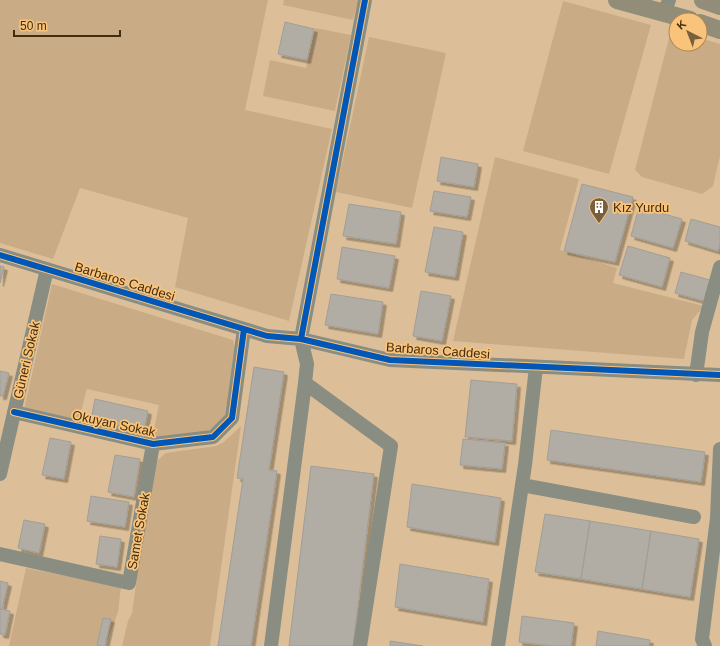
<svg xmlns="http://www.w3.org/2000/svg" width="720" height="646" font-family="Helvetica,sans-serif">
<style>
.green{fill:#c9ac85}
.building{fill:#b1ada5;stroke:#a19e98;filter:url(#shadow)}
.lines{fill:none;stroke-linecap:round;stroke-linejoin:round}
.minor{stroke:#8a8d82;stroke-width:14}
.major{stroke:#918d79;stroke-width:18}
.cycleway-casing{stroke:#f9c37b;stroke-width:8}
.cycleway{stroke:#0057b8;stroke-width:6}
.labels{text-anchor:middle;stroke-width:3.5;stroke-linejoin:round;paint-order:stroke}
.poi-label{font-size:13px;fill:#422d0e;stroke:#f9c37b;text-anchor:start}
.street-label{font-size:13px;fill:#422d0e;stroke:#f9c37b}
</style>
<defs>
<filter id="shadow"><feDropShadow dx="3.5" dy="3.5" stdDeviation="0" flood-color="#0004"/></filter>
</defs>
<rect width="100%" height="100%" fill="#dcbf98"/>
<path class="green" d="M0 0H268L245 110 332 129 289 321 175 287 188 218 80 188 53 259 0 243Z
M284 0H358L353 20 283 5Z
M563 1 651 25 609 174 523 151Z
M315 28 351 35 335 111 263 96 270 60 306 68Z
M671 30 676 31V44H700V38L720 44V156L713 186 702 194 642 177 635 170Z
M369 37 446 53 412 208 336 192Z
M495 157 579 179 560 250 617 268 613 283 704 306 692 320 684 359 453 341Z
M52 284 233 340 236 352 226 417 214 430 152 439 159 405 87 389 78 422 24 410Z
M241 426 210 646H122L128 621 132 613 153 464 166 453 216 446 224 442Z
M26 568 121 587 118 612 105 646H9Z"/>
<path class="building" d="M285 22 314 29 307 60 278 54Z
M441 157 478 164 474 187 437 181Z
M582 184 633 197 615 262 564 251Z
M434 191 471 197 467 217 430 211Z
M349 204 401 212 396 244 343 236Z
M639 207 682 219 673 248 631 236Z
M691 219 720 227V245L718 251 685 241Z
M434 227 463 232 455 277 425 272Z
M628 246 670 258 662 287 619 275Z
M342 247 395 256 389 288 337 279Z
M0 266 4 267 0 283Z
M681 272 710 280 704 301 675 293Z
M421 291 451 296 442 341 413 336Z
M331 294 383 302 378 334 325 325Z
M254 367 284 372 269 470 277 471 251 646H218L243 479 237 478Z
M0 371 9 373 3 396H0Z
M471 380 517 384 512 441 465 437Z
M95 399 148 411 144 431 91 420Z
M551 430 705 452 701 482 547 460Z
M50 438 71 442 64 479 42 475Z
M463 439 505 443 502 469 460 465Z
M115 455 140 459 134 497 108 492Z
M311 466 374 474 353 646H289Z
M412 484 501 498 495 542 407 527Z
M91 496 129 502 125 527 87 521Z
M545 514 590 521 581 579 535 572Z
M24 520 45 524 39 553 18 548Z
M590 521 651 531 642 589 581 579Z
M651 531 699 539 690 597 642 589Z
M100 536 121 539 117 567 96 564Z
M400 564 489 579 483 622 395 607Z
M0 581 8 583 2 609H0Z
M0 609 10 611 5 635 0 634Z
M522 616 574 623 571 646H553L519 642Z
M103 618 111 619 105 646H101L97 645Z
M598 631 650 640 649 646H596Z
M390 641 423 646H390Z"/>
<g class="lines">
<path class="minor" d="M664 13 669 0
M0 255 267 336 301 339 390 360 720 375
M696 375 702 332 720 267
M305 383 391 446 360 646
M14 412 153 444 213 437 232 418 244 329
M0 474 47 269
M522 485 694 517
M0 554 129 583 153 444
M271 646 305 383 307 364 301 339 365 0
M498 646 525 465 536 367
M705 646 702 639 717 518 720 449"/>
<path class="major" d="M617 0 690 20
M703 0 720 6
M700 23 720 30"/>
<defs>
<path id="cycleway" d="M0 255 267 336 301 339 390 360 720 375
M301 339 365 0
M14 412 153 444 213 437 232 418 244 329"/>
</defs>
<use href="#cycleway" class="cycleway-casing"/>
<use href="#cycleway" class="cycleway"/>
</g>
<defs>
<symbol id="building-pin" viewBox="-11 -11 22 30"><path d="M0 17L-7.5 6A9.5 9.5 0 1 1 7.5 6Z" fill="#78603e" stroke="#f9c37b"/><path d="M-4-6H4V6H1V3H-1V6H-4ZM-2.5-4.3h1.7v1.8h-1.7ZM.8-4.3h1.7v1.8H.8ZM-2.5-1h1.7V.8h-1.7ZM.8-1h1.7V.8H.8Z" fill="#fff"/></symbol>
</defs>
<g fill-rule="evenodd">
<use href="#building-pin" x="588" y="196" width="22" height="30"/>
</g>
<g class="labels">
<g class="poi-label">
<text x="613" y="212">Kız Yurdu</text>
</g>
<g class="street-label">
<text transform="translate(125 281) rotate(17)" y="5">Barbaros Caddesi</text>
<text transform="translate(438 350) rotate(4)" y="5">Barbaros Caddesi</text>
<text transform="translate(26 360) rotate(-77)" y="5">Güneri Sokak</text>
<text transform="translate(114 423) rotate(12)" y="5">Okuyan Sokak</text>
<text transform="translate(138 531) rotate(-80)" y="5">Samet Sokak</text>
</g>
</g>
<g transform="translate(688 32) rotate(318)"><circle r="19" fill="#f9c37b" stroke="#b0874f"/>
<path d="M0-3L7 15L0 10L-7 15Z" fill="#78603e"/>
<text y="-6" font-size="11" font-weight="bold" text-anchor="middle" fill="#422d0e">K</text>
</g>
<path d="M14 30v6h106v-6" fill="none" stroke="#422d0e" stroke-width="2"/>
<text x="20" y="30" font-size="12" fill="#422d0e" stroke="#f9c37b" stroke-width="3" paint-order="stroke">50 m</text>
</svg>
